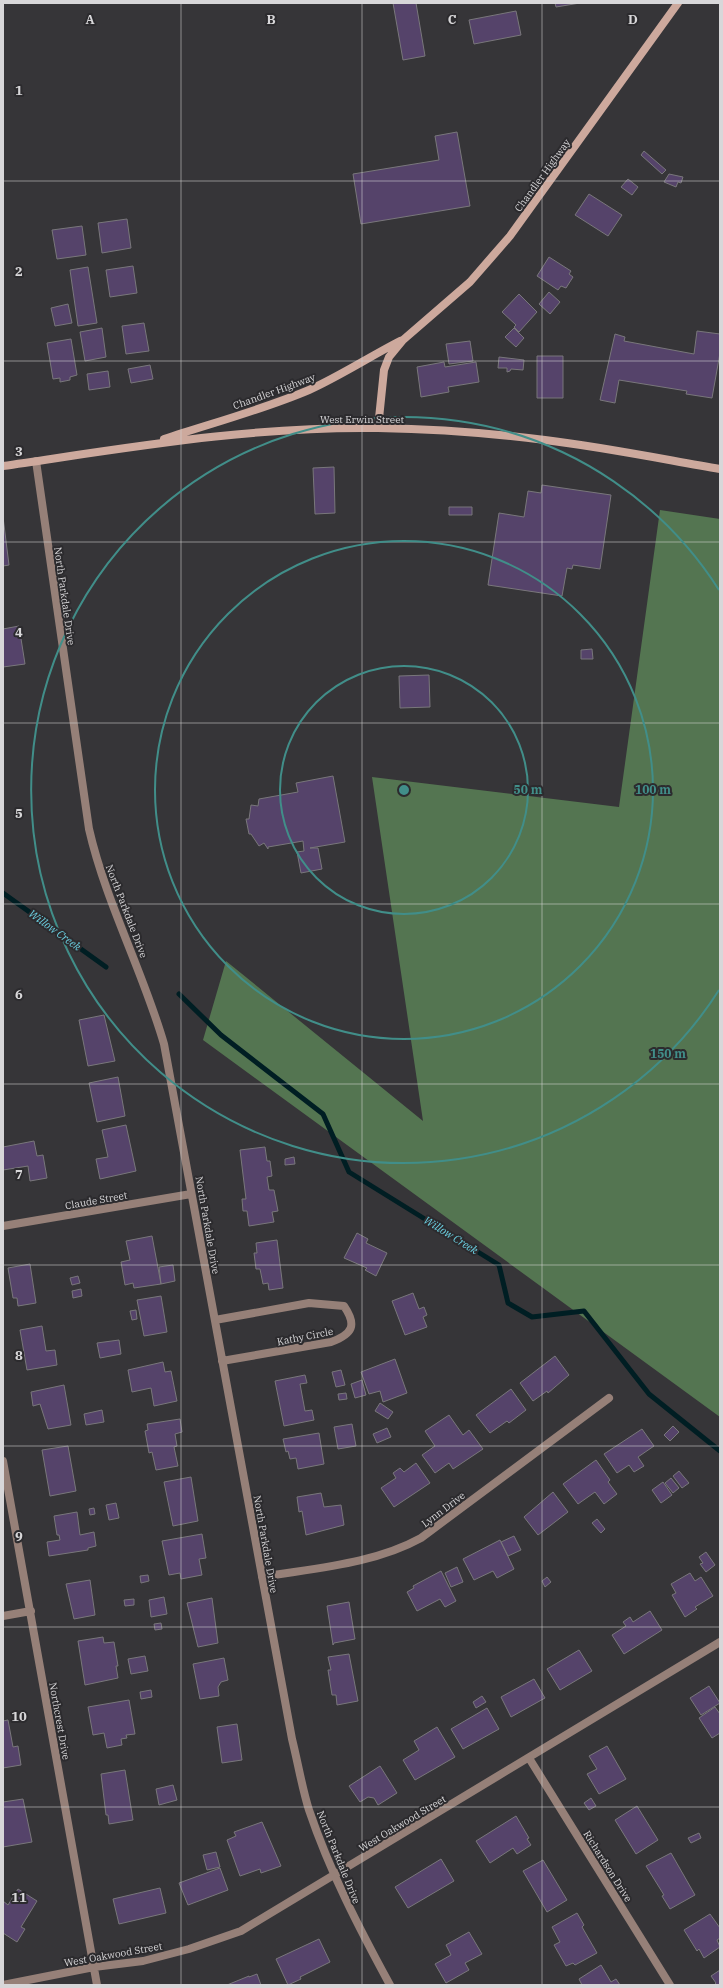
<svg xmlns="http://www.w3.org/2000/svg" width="723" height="1988" font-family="'IBM Plex Serif',serif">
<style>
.forest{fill:#547551}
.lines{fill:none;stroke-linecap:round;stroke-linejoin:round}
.stream{stroke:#001e23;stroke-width:5}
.building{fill:#55436a;stroke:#79777b}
.street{stroke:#968078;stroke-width:8}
.secondary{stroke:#cda99d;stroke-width:8}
.grid{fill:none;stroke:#d8d7d9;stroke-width:1;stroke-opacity:0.55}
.ring{fill:none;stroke:#418e89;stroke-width:2}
.labels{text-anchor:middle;stroke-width:4;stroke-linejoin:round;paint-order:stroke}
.street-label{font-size:10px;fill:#d8d7d9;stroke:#2c2b2e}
.water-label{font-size:11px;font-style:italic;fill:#6bd0e2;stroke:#2c2b2e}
.grid-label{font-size:13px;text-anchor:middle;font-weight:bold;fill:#d8d7d9;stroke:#2c2b2e;stroke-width:4;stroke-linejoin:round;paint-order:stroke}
.centre{fill:#418e89;stroke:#2c2b2e;stroke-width:2}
.ring-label{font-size:12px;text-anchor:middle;font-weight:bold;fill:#418e89;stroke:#2c2b2e;stroke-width:4;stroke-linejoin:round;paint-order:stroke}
</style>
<rect width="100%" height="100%" fill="#363538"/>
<path class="forest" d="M660 510 720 519V1417L203 1040 226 961 423 1121 372 777 619 807Z"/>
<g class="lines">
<path class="stream" d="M3 893 106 967
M179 994 221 1035 323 1114 349 1172 499 1265 508 1303 532 1317 584 1311 649 1394 720 1451"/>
</g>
<path class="building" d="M393 3H416L425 56 403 60Z
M555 3H580L556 7Z
M516 11 521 35 474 44 469 20Z
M457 132 470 206 361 224 353 174 439 160 435 136Z
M644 151 666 170 662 174 641 155Z
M669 174 683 177 681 183 678 182 676 187 664 182Z
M628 179 638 187 632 195 621 187Z
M589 194 622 215 608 236 575 215Z
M127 219 131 248 102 253 98 223Z
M82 226 86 255 57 259 52 230Z
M549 257 571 271 569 274 573 277 566 288 561 286 558 290 537 276Z
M133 266 137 293 110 297 106 270Z
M88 267 97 323 78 326 70 270Z
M549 292 560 302 550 314 539 304Z
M519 294 537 312 519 332 514 327 516 325 502 312Z
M68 304 72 323 55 326 51 308Z
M144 323 149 351 126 354 122 326Z
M102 328 106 357 85 361 80 332Z
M514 328 524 338 516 347 505 337Z
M697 331 720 334V353L712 398 686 394 687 391 619 380 615 403 600 400 615 334 625 337 624 341 694 354Z
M71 339 77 375 70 377V380L60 382V378L53 379 47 343Z
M470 341 473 361 449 364 446 344Z
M537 356H563V398H537Z
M499 357 524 360 523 370 511 369 510 371 507 372V368H498Z
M444 362 445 367 476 362 479 382 448 387 449 392 421 397 417 367Z
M150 365 153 379 131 383 128 369Z
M108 371 110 387 89 390 87 374Z
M334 467 335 513 315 514 313 468Z
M542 485 611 495 600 569 573 565 572 569 567 568 562 596 488 585 499 513 524 517 528 491 541 493Z
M449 507H472V515H449Z
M3 517 9 565 3 566Z
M19 626 25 664 3 667V629Z
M592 649 593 659H581V650Z
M429 675 430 707 400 708 399 676Z
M333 776 345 842 310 848H318L322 869 301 873 297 852 304 851 303 841 268 847V849L264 843 259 846 251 834H249L246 819H249L251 805 258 806 259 799 298 792 296 783Z
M104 1015 115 1061 88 1066 79 1020Z
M118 1077 125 1116 97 1122 89 1083Z
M126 1125 136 1171 100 1179 96 1159 108 1157 102 1130Z
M34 1141 37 1156 43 1155 47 1178 30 1181 28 1166 3 1170V1147Z
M265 1147 267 1161H270L272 1176 267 1177 269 1190H274L278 1211 272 1212 274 1222 249 1226 247 1211H243L242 1199H246L240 1150Z
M294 1157 295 1164 285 1165V1159Z
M357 1233 368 1239 366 1243 387 1253 376 1276 365 1270 367 1268 344 1258Z
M152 1236 161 1284 134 1288 133 1283 125 1285 121 1262 130 1260 126 1241Z
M277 1240 283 1288 269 1290 268 1283 263 1284 260 1269H256L254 1253H257L256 1243Z
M30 1264 36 1303 18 1306 17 1298H13L8 1268Z
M173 1265 175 1281 161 1284 159 1267Z
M78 1276 80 1283 72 1285 70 1278Z
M81 1289 82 1296 73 1298 72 1291Z
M413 1293 419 1309 424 1307 427 1315 423 1317 427 1327 405 1335 392 1301Z
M161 1296 167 1332 144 1336 137 1300Z
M136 1310 137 1319 132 1320 130 1311Z
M42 1326 46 1351 55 1350 57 1365 27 1370 20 1330Z
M119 1340 121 1354 100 1358 97 1343Z
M555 1356 569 1375 548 1393 547 1391 533 1401 520 1383Z
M395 1359 407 1393 383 1402 380 1391 369 1394 361 1372Z
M163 1362 165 1372 171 1371 177 1401 154 1406 151 1388 132 1392 128 1370Z
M341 1370 345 1385 336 1387 332 1372Z
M305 1375 307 1383 300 1384 305 1411 312 1410 314 1420 284 1426 275 1381Z
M362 1380 366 1395 355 1398 351 1384Z
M64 1385 71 1425 48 1429 40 1404 33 1406 31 1392Z
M511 1389 526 1410 509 1423 507 1421 490 1433 476 1415Z
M346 1393 347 1399 339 1400 338 1394Z
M380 1403 393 1412 388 1419 375 1411Z
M102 1410 104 1422 86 1425 84 1414Z
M449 1415 463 1435 469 1430 483 1449 453 1469 449 1463 435 1473 422 1455 435 1446 425 1431Z
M180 1419 182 1432 175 1434 177 1446 174 1447 178 1466 156 1470 152 1452 149 1453 145 1431 148 1430 147 1424Z
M352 1424 356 1446 338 1449 334 1427Z
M673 1426 679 1432 670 1441 664 1435Z
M387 1428 391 1437 377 1443 373 1434Z
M642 1429 654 1446 638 1457 644 1466 634 1472 629 1465 617 1473 604 1454Z
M319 1433 324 1464 298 1469 296 1458 290 1459 288 1451 286 1452 283 1439Z
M68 1446 76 1491 50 1496 42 1450Z
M596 1460 610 1480 608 1482 617 1494 604 1504 595 1492 578 1504 563 1484Z
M416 1463 430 1483 394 1507 381 1488 396 1478 393 1473 400 1468 404 1472Z
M679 1471 689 1483 682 1488 673 1476Z
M191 1477 198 1521 173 1526 164 1482Z
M671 1478 679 1488 673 1493 665 1483Z
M663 1482 672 1495 661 1503 652 1490Z
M553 1492 568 1512 538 1535 524 1517Z
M321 1493 324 1507 341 1505 344 1525 306 1535 302 1511 299 1512 297 1497Z
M116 1503 119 1518 109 1520 106 1505Z
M94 1508 95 1514 90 1515 89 1509Z
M77 1512 80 1535 94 1532 96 1546 88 1548V1550L49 1556 47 1542 60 1540 59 1535H57L54 1516Z
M597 1519 605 1529 601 1533 592 1523Z
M202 1534 206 1558 199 1559 202 1575 181 1579 180 1573 169 1575 162 1541Z
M514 1536 521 1550 508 1556 501 1542Z
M500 1540 514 1569 497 1578 493 1571 474 1580 463 1559Z
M706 1552 715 1565 706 1572 700 1564 703 1563 699 1557Z
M457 1567 463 1582 451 1587 445 1573Z
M441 1571 456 1601 445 1607 440 1599 417 1611 407 1592 414 1588 413 1586Z
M690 1573 695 1581 701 1577 713 1596 695 1607 697 1609 685 1617 672 1595 676 1593 671 1584Z
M148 1575 149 1581 141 1583 140 1576Z
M547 1577 551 1582 545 1587 542 1581Z
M90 1580 95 1615 74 1619 66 1584Z
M164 1597 167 1614 151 1617 149 1600Z
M212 1598 218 1643 198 1647 187 1603Z
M134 1599V1605L125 1606 124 1600Z
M349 1602 355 1639 334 1643 333 1645 327 1606Z
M650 1611 662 1630 624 1654 612 1635 626 1626 623 1622 630 1617 633 1622Z
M161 1623 162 1629 155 1630 154 1624Z
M103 1637 104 1643 114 1642 118 1666H116L118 1678 85 1685 78 1641Z
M579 1650 592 1671 560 1690 547 1669Z
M349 1654 358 1701 337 1705 336 1695H332L328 1670H331L328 1657Z
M145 1656 148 1671 131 1674 128 1659Z
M224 1658 228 1680 221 1682 218 1687 219 1696 200 1699 193 1664Z
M534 1679 545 1698 511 1717 501 1697Z
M709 1686 720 1703 701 1715 690 1698Z
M151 1690 152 1697 141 1699 140 1692Z
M482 1696 486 1702 476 1708 473 1702Z
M129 1700 135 1734 126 1735 127 1738 121 1739 122 1745 107 1748 104 1733 93 1735 88 1707Z
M715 1707 720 1714V1733L712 1738 699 1718Z
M487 1708 499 1729 463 1749 451 1729Z
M8 1720 13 1747 18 1746 21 1765 3 1768V1721Z
M237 1724 242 1760 222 1763 217 1727Z
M437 1727 455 1757 415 1780 403 1760 419 1750 414 1741Z
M607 1746 626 1779 599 1794 587 1774 597 1769 589 1756Z
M380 1766 397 1793 378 1805 374 1798 368 1797 360 1802 349 1786Z
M125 1770 133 1820 109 1824 108 1815H106L101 1774Z
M173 1785 177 1800 159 1805 156 1789Z
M591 1798 596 1806 589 1810 584 1803Z
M23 1799 32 1842 3 1847V1802Z
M637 1806 658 1840 636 1854 615 1820Z
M516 1816 529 1838 527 1839 531 1845 517 1854 513 1848 490 1863 476 1841Z
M262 1822 281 1866 261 1873 260 1869 240 1876 227 1840 236 1836 234 1832Z
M699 1833 701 1838 691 1843 688 1838Z
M216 1852 220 1867 207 1870 203 1855Z
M671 1853 695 1895 670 1909 662 1896 664 1895 646 1866Z
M441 1859 454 1881 408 1908 395 1887Z
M543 1860 567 1900 547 1912 523 1871Z
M220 1868 228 1890 188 1905 179 1883Z
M160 1888 166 1913 119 1924 113 1899Z
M18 1889 37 1901 21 1927 25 1929 17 1942 3 1933V1901L8 1905Z
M577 1913 584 1925 582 1927 597 1953 575 1965 573 1963 566 1966 554 1945 560 1942 552 1927Z
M710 1914 720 1928V1938L717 1940 720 1947 704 1958 699 1949 697 1951 684 1930Z
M469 1932 482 1954 465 1963 469 1970 446 1983 435 1964 451 1955 446 1945Z
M319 1939 330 1962 300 1977 301 1979 288 1985 276 1959Z
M601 1965 611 1982 616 1979 620 1985H582L579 1979Z
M720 1970V1985H714L716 1983 711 1976Z
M257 1974 261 1985H227L249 1976V1977Z"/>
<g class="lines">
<path class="street" d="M36 461 89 829C106 903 143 971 164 1044L292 1739C298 1763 302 1788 309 1810 330 1872 359 1928 390 1985
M3 1226 191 1194
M215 1320 309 1303 344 1306C357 1325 353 1334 331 1342L222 1361
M3 1461 97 1985
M262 1577C315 1568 374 1564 421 1538L609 1398
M3 1616 31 1611
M529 1758 670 1985
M3 1985 94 1967 143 1961 189 1949 241 1931 720 1642"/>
<path class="secondary" d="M378 428 384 370 389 357 403 340 470 282 510 236 678 3
M164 439C212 423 262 410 309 390 340 376 369 357 400 341
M3 466C127 448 252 426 378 428 433 429 490 433 545 440 603 447 662 459 720 469"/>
</g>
<path class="grid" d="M181 3V1985M362 3V1985M542 3V1985M3 181H720M3 361H720M3 542H720M3 723H720M3 904H720M3 1084H720M3 1265H720M3 1446H720M3 1627H720M3 1807H720"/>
<g class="ring">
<circle cx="404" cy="790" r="124"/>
<circle cx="404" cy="790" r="249"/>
<path d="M719 990A373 373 0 1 1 719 590"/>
</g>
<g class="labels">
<g class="street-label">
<text transform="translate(542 175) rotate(-54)" y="4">Chandler Highway</text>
<text transform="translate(274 391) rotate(-20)" y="4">Chandler Highway</text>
<text x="362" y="423">West Erwin Street</text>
<text transform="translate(65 596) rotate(82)" y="4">North Parkdale Drive</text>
<text transform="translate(127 911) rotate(69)" y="4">North Parkdale Drive</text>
<text transform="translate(96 1200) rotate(-10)" y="4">Claude Street</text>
<text transform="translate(208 1225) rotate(80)" y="4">North Parkdale Drive</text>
<text transform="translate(305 1336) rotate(-11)" y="4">Kathy Circle</text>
<text transform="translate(443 1509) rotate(-37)" y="4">Lynn Drive</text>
<text transform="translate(266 1544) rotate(80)" y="4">North Parkdale Drive</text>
<text transform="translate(60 1721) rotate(80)" y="4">Northcrest Drive</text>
<text transform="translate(402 1823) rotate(-31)" y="4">West Oakwood Street</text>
<text transform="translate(339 1857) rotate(68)" y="4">North Parkdale Drive</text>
<text transform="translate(608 1866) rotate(58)" y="4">Richardson Drive</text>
<text transform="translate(113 1954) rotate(-10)" y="4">West Oakwood Street</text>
</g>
<g class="water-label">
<text transform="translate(55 930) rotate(36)" y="4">Willow Creek</text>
<text transform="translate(451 1235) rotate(32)" y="4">Willow Creek</text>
</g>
</g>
<g class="grid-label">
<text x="90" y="24">A</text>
<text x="271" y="24">B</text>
<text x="452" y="24">C</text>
<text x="633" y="24">D</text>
<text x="19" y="95">1</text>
<text x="19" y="276">2</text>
<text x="19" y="456">3</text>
<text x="19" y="637">4</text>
<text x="19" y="818">5</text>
<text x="19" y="999">6</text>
<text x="19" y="1179">7</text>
<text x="19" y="1360">8</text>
<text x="19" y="1541">9</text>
<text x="19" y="1721">10</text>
<text x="19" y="1902">11</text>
</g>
<circle cx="404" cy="790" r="6" class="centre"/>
<g class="ring-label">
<text x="528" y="794">50 m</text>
<text x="653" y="794">100 m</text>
<text x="668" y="1058">150 m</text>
</g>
<rect width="723" height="1988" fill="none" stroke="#d8d7d9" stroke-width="8"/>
</svg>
